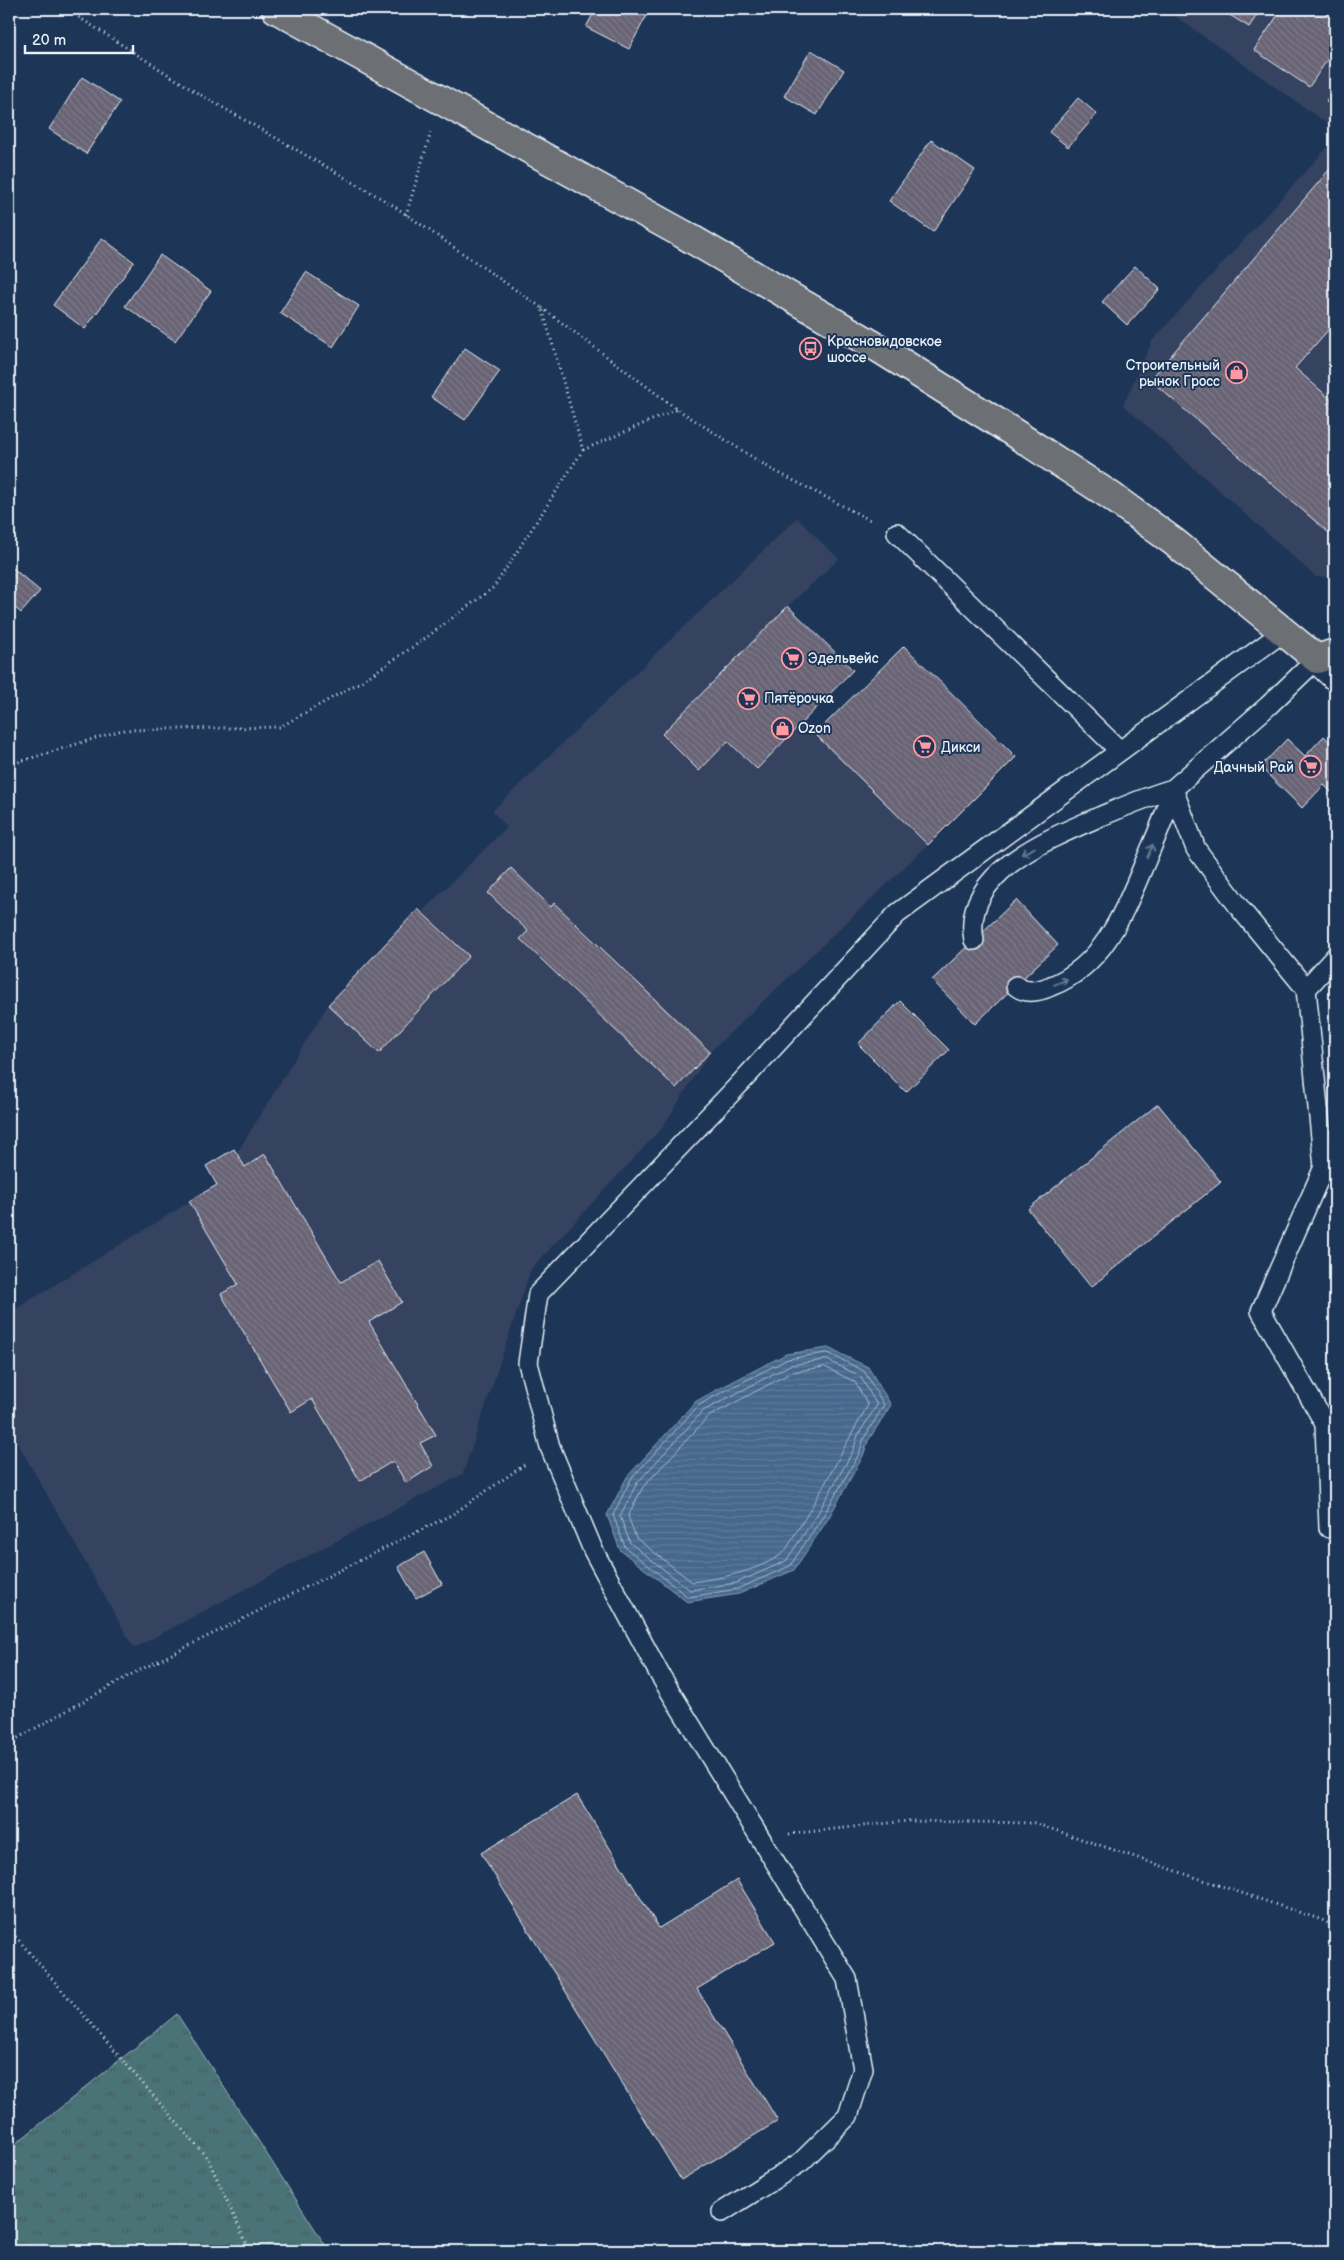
<svg xmlns="http://www.w3.org/2000/svg" width="1344" height="2260" font-family="'Balsamiq Sans',sans-serif">
<style>
.built{fill:#344360}
.grass{fill:url(#grass-tufts);stroke:#99b2b7}
.water{fill:url(#water-rules);stroke:#869eb7}
.lines{fill:none;stroke-linecap:round;stroke-linejoin:round}
.shore{stroke:#a7bacd;stroke-width:1}
.building{fill:url(#building-back-hatch);stroke:#e8f1f8}
.lane-casing{stroke:#e8f1f8;stroke-width:22}
.secondary-casing{stroke:#e8f1f8;stroke-width:31}
.primary-casing{stroke:#e8f1f8;stroke-width:31}
.path{stroke:#e8f1f8;stroke-width:3;stroke-dasharray:1 4;stroke-linecap:butt}
.lane{stroke:#1d3557;stroke-width:19}
.secondary{stroke:#1d3557;stroke-width:28}
.primary{stroke:#6c6f75;stroke-width:28}
.oneway{stroke:#64778f}
.labels{text-anchor:middle;stroke-width:4;stroke-linejoin:round;paint-order:stroke}
.poi-label{font-size:14px;fill:#e8f1f8;stroke:#1d3557;text-anchor:start}
</style>
<defs>
<pattern id="grass-tufts" width="24" height="20" patternUnits="userSpaceOnUse" patternTransform="scale(1.25)"><rect width="24" height="20" fill="#4a7376"/><path d="M3 7l-1-3M5 7V3M7 7l1-3M15 17l-1-3M17 17v-4M19 17l1-3" fill="none" stroke="#485b5e"/></pattern>
<pattern id="water-rules" width="6" height="5" patternUnits="userSpaceOnUse" patternTransform="scale(1.25)"><rect width="6" height="5" fill="#45678c"/><path d="M0 2.5h6" fill="none" stroke="#607d9d"/></pattern>
<pattern id="building-back-hatch" width="6" height="6" patternUnits="userSpaceOnUse" patternTransform="scale(1.25)"><rect width="6" height="6" fill="#686374"/><path d="M-1 5l2 2M0 0l6 6M5-1l2 2" fill="none" stroke="#7e7a89"/></pattern>
</defs>
<rect width="100%" height="100%" fill="#1d3557"/>
<filter id="ink" filterUnits="userSpaceOnUse"><feTurbulence type="fractalNoise" baseFrequency=".02" numOctaves="2"/><feDisplacementMap in="SourceGraphic" scale="10" xChannelSelector="R" yChannelSelector="G"/><feConvolveMatrix kernelMatrix="1 2 1 2 8 2 1 2 1" color-interpolation-filters="sRGB"/></filter>
<g filter="url(#ink)">
<path class="built" d="M1165 9H1335V129Z
M1335 139V577H1316L1123 405 1152 341Z
M797 518 839 559 788 606 662 734 699 770 728 741 757 769 803 722 928 845 710 1052 662 1128 531 1269 463 1474 134 1648 9 1428V1313L217 1185 328 1005 507 827 492 811Z"/>
<path class="grass" d="M177 2014 329 2251H9V2149Z"/>
<path class="water" d="M828 1348 868 1367 891 1405 868 1441 863 1456 828 1519 794 1570 739 1594 687 1602 620 1550 607 1515 627 1477 695 1402 707 1395 786 1354Z"/>
<g class="lines">
<path class="shore" d="M828 1353 864 1371 884 1405 864 1438 859 1454 823 1516 790 1566 737 1589 688 1597 625 1547 613 1515 631 1479 698 1406 709 1399 788 1359Z
M827 1360 860 1376 877 1405 858 1435 853 1451 818 1513 786 1561 736 1583 690 1590 630 1543 620 1516 637 1483 703 1411 790 1365Z
M825 1367 855 1382 868 1405C843 1448 822 1493 795 1534 791 1541 786 1552 779 1556 754 1572 722 1578 692 1582L636 1538 628 1516 643 1487 708 1417 792 1372Z"/>
</g>
<path class="building" d="M596 9H650L629 49 586 27Z
M1220 9H1261L1249 27Z
M1282 9H1335V48L1309 87 1254 50Z
M811 50 844 70 817 115 784 96Z
M82 77 120 102 86 154 49 129Z
M1335 84V107L1326 102Z
M1078 98 1097 114 1068 147 1049 132Z
M931 140 975 170 933 232 889 201Z
M1335 163V322L1295 368 1335 403V538L1150 380Z
M102 238 134 262 85 329 53 305Z
M160 255 211 291 175 341 125 306Z
M1135 266 1160 289 1127 325 1102 302Z
M306 272 359 306 333 347 280 313Z
M465 348 500 371 465 420 431 397Z
M9 565 40 591 21 613 9 602Z
M788 606 853 670 757 769 728 741 699 771 662 734Z
M904 646 1016 757 928 845 815 734Z
M1324 736 1335 747V796L1324 785 1302 808 1260 767 1287 739 1305 756Z
M511 868 551 907 554 903 710 1052 676 1088 520 939 528 931 488 893Z
M1016 900 1058 945 975 1024 932 980Z
M418 909 469 956 379 1053 328 1005Z
M900 1001 949 1050 906 1092 858 1044Z
M1158 1104 1221 1182 1091 1287 1028 1209Z
M234 1149 245 1167 265 1154 341 1282 378 1261 402 1302 369 1322 436 1435 420 1443 433 1466 406 1483 393 1461 360 1481 312 1399 291 1412 221 1294 238 1284 189 1201 217 1185 206 1166Z
M424 1552 442 1584 416 1598 398 1567Z
M577 1795 659 1928 737 1880 775 1942 697 1989 778 2121 681 2180 481 1853Z"/>
<g class="lines">
<defs>
<path id="lane" d="M897 533 1120 751
M974 940C961 873 1050 838 1099 817 1123 807 1148 796 1173 789 1167 813 1156 836 1146 860 1125 909 1105 965 1051 986 1040 991 1026 994 1016 986
M1306 989 1242 911 1196 849 1173 789 1268 706 1317 659
M1329 1528 1325 1424 1261 1311 1324 1167 1306 989 1335 957
M722 2212 801 2162 848 2116 863 2069 847 1979 660 1675 593 1550 550 1447 528 1363 538 1294 732 1092 897 914 1283 632"/>
<path id="secondary" d="M1317 659 1335 676"/>
<path id="primary" d="M276 9 683 234 880 349 1011 431 1111 496 1174 542 1317 659 1335 653"/>
</defs>
<use href="#lane" class="lane-casing"/>
<use href="#secondary" class="secondary-casing"/>
<use href="#primary" class="primary-casing"/>
<path class="path" d="M406 215 431 132
M542 308 677 409 771 469 872 521
M583 450 677 409
M9 765 122 730 280 727 362 681 423 640 494 587 583 450 542 308 391 204 194 91 66 9
M9 1743 132 1674 453 1514 527 1463
M789 1834 908 1821 1034 1823 1322 1920 1335 1927
M9 1929 208 2159 250 2251"/>
<use href="#lane" class="lane"/>
<use href="#secondary" class="secondary"/>
<use href="#primary" class="primary"/>
</g>
<defs><path id="oneway-shaft" d="M-6 0H5M1.5-3L5.5 0L1.5 3" fill="none" stroke-width="1.6" stroke-linecap="round" stroke-linejoin="round" transform="scale(1.25)"/></defs>
<g class="oneway">
<use href="#oneway-shaft" transform="translate(1028 851) rotate(153)"/>
<use href="#oneway-shaft" transform="translate(1150 851) rotate(-67)"/>
<use href="#oneway-shaft" transform="translate(1061 982) rotate(-22)"/>
</g>
</g>
<defs>
<symbol id="bus-ring" viewBox="-11 -11 22 22"><circle r="9.5" fill="#1d3557" stroke="#ff9aa2" stroke-width="1.5"/><path d="M-5-6H5V4H4V6H2V4H-2V6H-4V4H-5ZM-3.5-4V0h7V-4ZM-3.5 1.2v1.5H-2V1.2ZM2 1.2v1.5H3.5V1.2Z" fill="#ff9aa2"/></symbol>
<symbol id="shop-ring" viewBox="-11 -11 22 22"><circle r="9.5" fill="#1d3557" stroke="#ff9aa2" stroke-width="1.5"/><path d="M-5-2.5h2.3a2.7 3.5 0 0 1 5.4 0H5L5.5 6h-11ZM-1.5-2.5h3a1.5 2.3 0 0 0-3 0Z" fill="#ff9aa2"/></symbol>
<symbol id="supermarket-ring" viewBox="-11 -11 22 22"><circle r="9.5" fill="#1d3557" stroke="#ff9aa2" stroke-width="1.5"/><path d="M-6-5.5h2.5l.6 2H6L4.5 2H-2.5L-4.4-4H-6ZM-1.5 3.2a1.3 1.3 0 1 0 .1 0ZM3 3.2a1.3 1.3 0 1 0 .1 0Z" fill="#ff9aa2"/></symbol>
</defs>
<g fill-rule="evenodd">
<use href="#bus-ring" x="798" y="336" width="25" height="25"/>
<use href="#shop-ring" x="1224" y="360" width="25" height="25"/>
<use href="#supermarket-ring" x="780" y="646" width="25" height="25"/>
<use href="#supermarket-ring" x="736" y="686" width="25" height="25"/>
<use href="#shop-ring" x="770" y="716" width="25" height="25"/>
<use href="#supermarket-ring" x="912" y="734" width="25" height="25"/>
<use href="#supermarket-ring" x="1298" y="754" width="25" height="25"/>
</g>
<g class="labels">
<g class="poi-label">
<text x="827" y="346">Красновидовское<tspan x="827" dy="16">шоссе</tspan></text>
<text x="1220" y="370" text-anchor="end">Строительный<tspan x="1220" dy="16">рынок Гросс</tspan></text>
<text x="808" y="663">Эдельвейс</text>
<text x="764" y="703">Пятёрочка</text>
<text x="798" y="733">Ozon</text>
<text x="941" y="752">Дикси</text>
<text x="1294" y="772" text-anchor="end">Дачный Рай</text>
</g>
</g>
<rect width="1344" height="2260" fill="none" stroke="#1d3557" stroke-width="30"/>
<rect x="15" y="15" width="1314" height="2230" fill="none" stroke="#e8f1f8" stroke-width="2" filter="url(#ink)"/>
<path d="M25 45v8h108v-8" fill="none" stroke="#e8f1f8" stroke-width="2.5"/>
<text x="32" y="45" font-size="15" fill="#e8f1f8" stroke="#1d3557" stroke-width="4" paint-order="stroke">20 m</text>
</svg>
